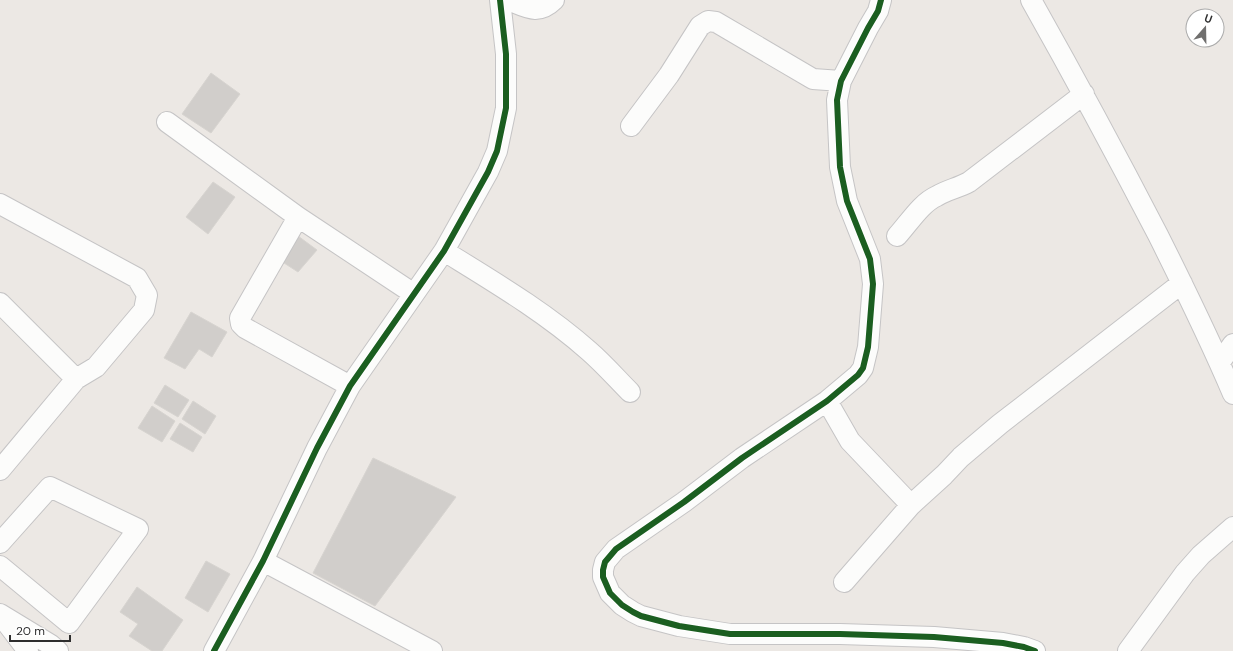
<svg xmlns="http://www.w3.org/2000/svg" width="1233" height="651" font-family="'DM Sans',sans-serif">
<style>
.building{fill:#d1cecb;stroke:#d7d4d0}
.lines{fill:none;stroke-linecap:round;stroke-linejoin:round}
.minor-casing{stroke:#c5c4c5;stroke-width:22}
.minor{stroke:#fcfcfb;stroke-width:20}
.cycleway-casing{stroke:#fff;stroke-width:8}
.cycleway{stroke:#1b5e20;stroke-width:6}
</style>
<rect width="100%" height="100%" fill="#ece8e4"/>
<path class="building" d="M211 73 240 94 211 133 182 114Z
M213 182 235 197 208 234 186 217Z
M298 236 317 250 298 272 281 261Z
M191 312 227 332 212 357 199 349 185 369 164 358Z
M165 385 189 400 178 417 154 403Z
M193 401 216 416 205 434 182 419Z
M152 406 175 421 162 442 138 428Z
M180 423 202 437 193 452 170 439Z
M373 458 456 497 375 606 313 573Z
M206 561 230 574 208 612 185 598Z
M137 587 183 620 162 651H152L129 636 138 624 120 612Z"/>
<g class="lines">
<defs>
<path id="minor" d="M508 0C526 7 538 16 554 0
M881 0 878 11 868 28 841 81 837 100 840 167 847 201 870 259 873 284 868 347 863 368 858 375 827 401 742 458 684 502 616 549 605 562 603 570V577L610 593 622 605 633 612 641 616 679 626 730 634H840L934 637 1003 643 1024 647 1035 651
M1031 0C1075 78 1117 156 1158 235 1184 287 1210 340 1233 394
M167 122 298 217 414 294
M631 126 669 75 700 26 708 21 716 22 813 79 841 81
M0 204 137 278 147 295 144 310 96 367 76 379 0 470
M298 217 240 318 241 324 245 328 350 386
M897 236C909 223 921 203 937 196 947 190 958 188 969 182L1084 94
M444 251C494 282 545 312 589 351 604 364 617 379 630 392
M0 303 76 379
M1220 362 1233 344
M827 401 850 441 911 505 944 475 961 457 1000 424 1182 283
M0 543 50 487 138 529 69 623 0 566
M263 561 432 651
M844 582 911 505
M0 614 51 645 58 651
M6 622 28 651
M214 651 263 561 317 448 350 386 444 251 488 172 497 151 506 108V54L500 0
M1128 651 1185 573 1201 555 1233 527"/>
</defs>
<use href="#minor" class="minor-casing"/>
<use href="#minor" class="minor"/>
<defs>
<path id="cycleway" d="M881 0 878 11 868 28 841 81 837 100 840 167 847 201 870 259 873 284 868 347 863 368 858 375 827 401 742 458 684 502 616 549 605 562 603 570V577L610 593 622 605 633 612 641 616 679 626 730 634H840L934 637 1003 643 1024 647 1035 651
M214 651 263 561 317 448 350 386 444 251 488 172 497 151 506 108V54L500 0"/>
</defs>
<use href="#cycleway" class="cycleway-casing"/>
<use href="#cycleway" class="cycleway"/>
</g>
<g transform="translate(1205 28) rotate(20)"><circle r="19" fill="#ffffff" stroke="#ababab"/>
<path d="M0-3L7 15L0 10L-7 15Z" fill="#706f6e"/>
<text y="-6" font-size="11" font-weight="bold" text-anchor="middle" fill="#2e2e2e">U</text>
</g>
<path d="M10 635v6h60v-6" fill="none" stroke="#2e2e2e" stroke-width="2"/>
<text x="16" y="635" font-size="12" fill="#2e2e2e" stroke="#ffffff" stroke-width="3" paint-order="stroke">20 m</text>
</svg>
